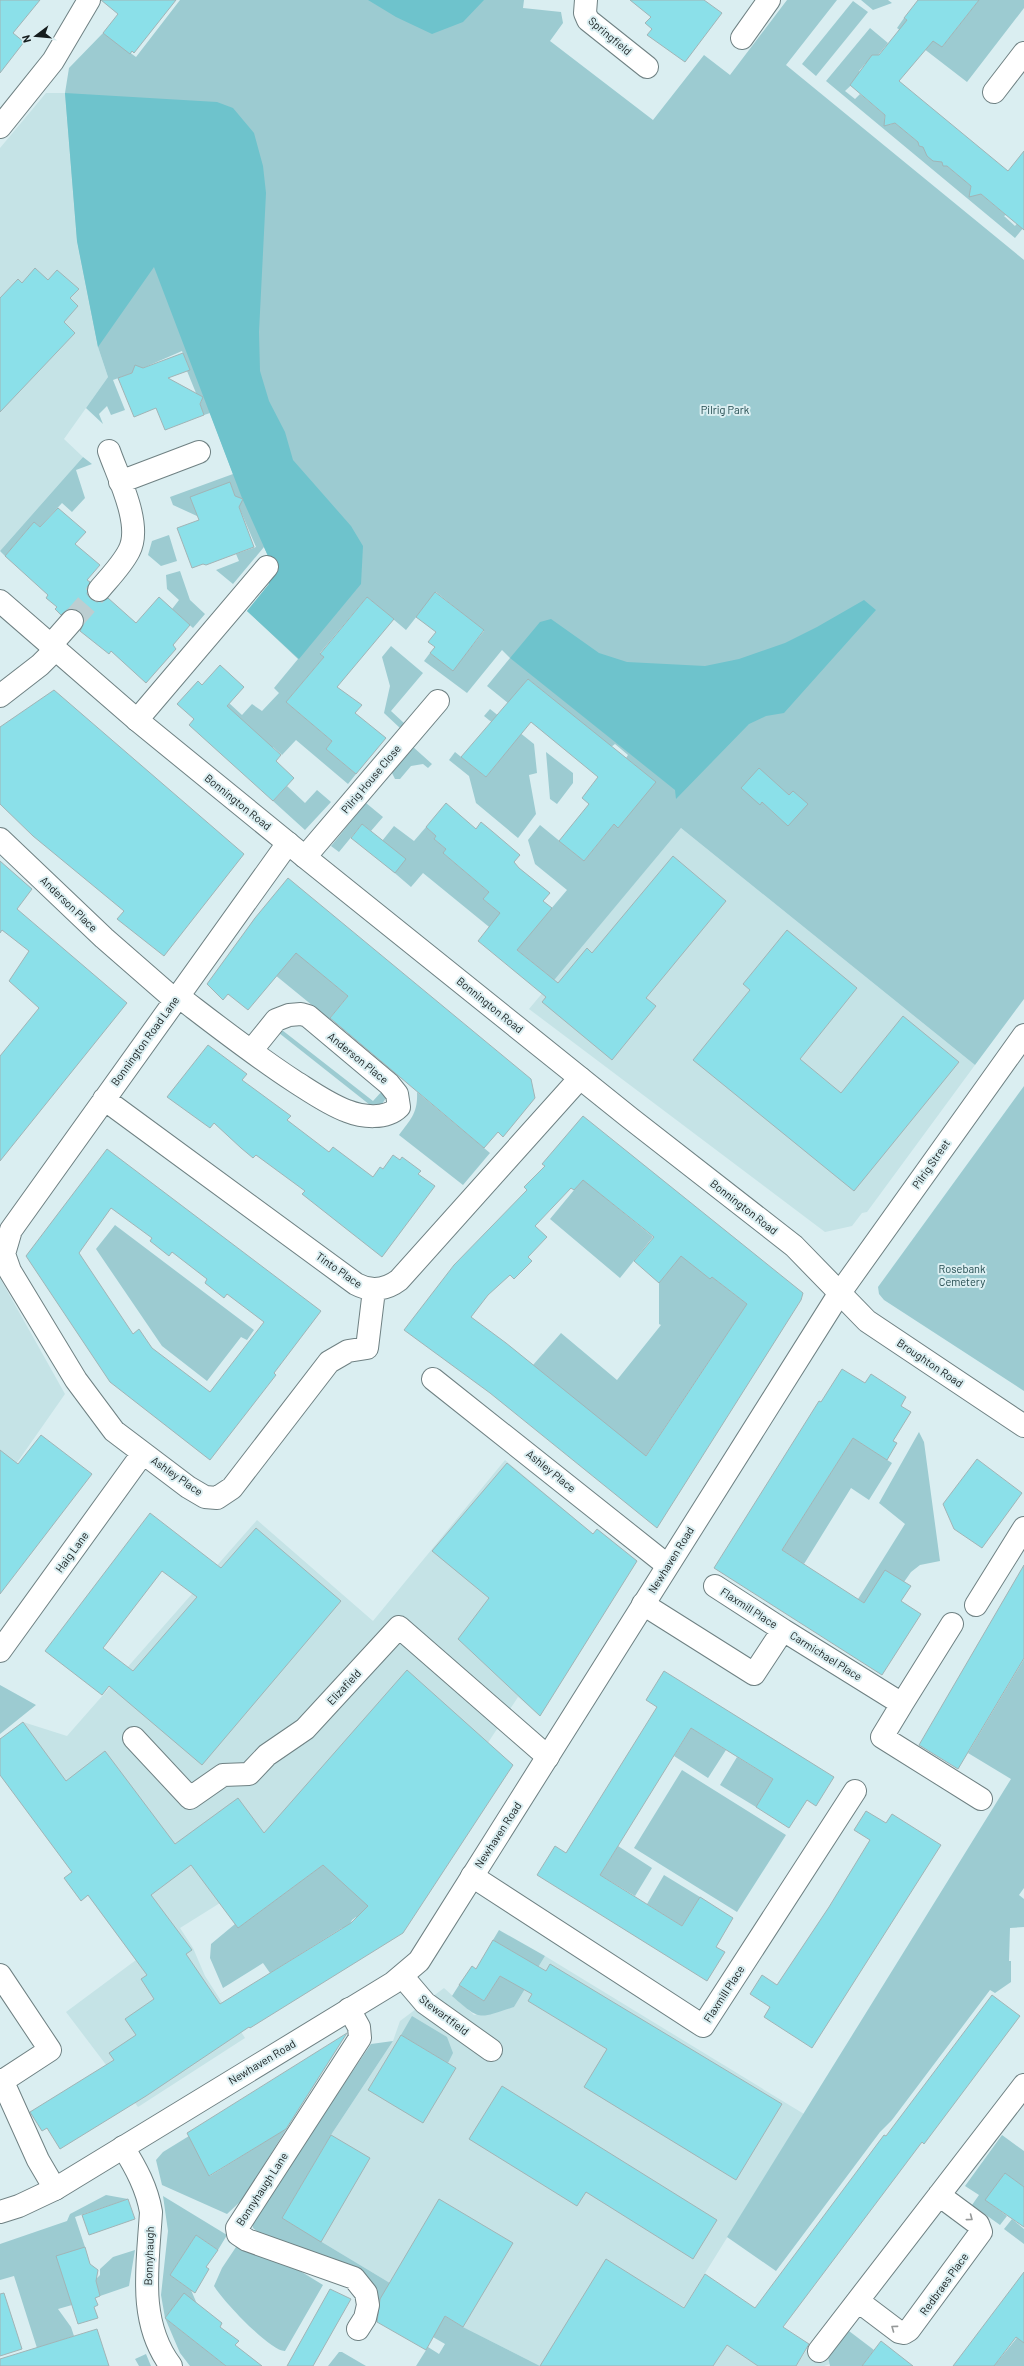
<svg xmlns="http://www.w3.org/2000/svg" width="1024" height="2366" font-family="Barlow,sans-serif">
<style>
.built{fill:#c5e3e6}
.green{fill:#9ccbd1}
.forest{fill:#6ec3cc}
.building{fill:#8be0e9;stroke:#a1b4b6;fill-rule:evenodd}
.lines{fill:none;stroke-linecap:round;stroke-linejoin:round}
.minor-tunnel{stroke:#bcced1;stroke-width:22;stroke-dasharray:22 11;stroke-linecap:butt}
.minor-casing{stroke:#6f8183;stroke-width:24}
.tertiary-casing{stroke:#6f8183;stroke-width:24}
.secondary-casing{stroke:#6f8183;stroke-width:24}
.minor{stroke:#fff;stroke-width:22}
.tertiary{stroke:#fff;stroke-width:22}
.secondary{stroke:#fff;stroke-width:22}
.oneway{stroke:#969999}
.labels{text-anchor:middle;stroke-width:4;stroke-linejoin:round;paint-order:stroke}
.street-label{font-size:11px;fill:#151c1d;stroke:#daeef1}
.park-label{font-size:11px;fill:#1f474b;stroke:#daeef1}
</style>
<rect width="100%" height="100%" fill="#daeef1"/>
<path class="built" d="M46 93H65L77 241 98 347 108 377 64 439 83 457 0 551V148Z
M681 828 975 1065 867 1212 862 1213 852 1226 825 1232 529 1009Z
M0 1278 65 1394 0 1487Z
M505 1460 573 1517 563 1530 593 1630 540 1716 518 1697 376 1913 323 1865 238 1928 220 1903 180 1928 193 1948 205 1976 245 2038 138 2107 66 2012 136 1960 88 1896 81 1901 64 1878 72 1872 0 1775V1739L23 1722 67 1736 257 1520 373 1621Z
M545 1956 804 2114 684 2307 664 2295 619 2366H540L463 2327 282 2218 331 2135 393 2041 400 2021 444 1988 474 2015 514 2007Z
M727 2345 758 2366H713Z
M810 2345 828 2357 830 2364 824 2366H796Z"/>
<path class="green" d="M180 0H524L523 8 561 12 563 23 550 41 653 120 704 55 730 75 787 0H837L786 65 1024 260V999L975 1065 681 828 550 985 549 976 423 873 411 887 383 863 382 841 394 826 414 841 426 827 436 836 434 839 446 849 443 853 489 892 483 899 528 936 567 890 535 864 528 840 540 825 584 861 614 824 618 828 655 782 626 758 628 755 615 744 611 747 528 679 508 703 487 686 510 658 502 650 467 693 424 661 430 653 453 670 484 631 436 592 406 630 367 597 320 653 324 657 286 702 332 741 326 749 356 774 348 784 296 740 282 755 273 747 267 753C254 726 247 725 221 711L229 703 242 715 252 704 262 711 279 693 274 688 298 659 247 611 269 584 268 556 264 547 233 584 216 570 239 561 236 554 256 547 239 507V498L235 496 230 482 197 516 173 505 170 497 233 474 210 413 204 415 200 404 202 400 196 393 187 371 190 370 182 351 143 368 134 369 132 373 113 380 125 410 111 415 107 406 99 414 103 424 86 408 108 377 98 347 77 241 65 93 69 68 103 33 136 57Z
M861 0H888L892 3 873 10Z
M979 0H1024V8L967 82 897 28 904 18 942 47Z
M853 1 868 12 816 76 802 64Z
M870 28 888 43 871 64H865L859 71 863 74 845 91 855 99 860 94 885 115 884 120 889 125 895 123 918 142 919 146 924 147C927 157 931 161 942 161L943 166H947L971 186 970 191 975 195 981 194 1006 215 1004 216 1015 226 1024 215V227L1015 238 826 81Z
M83 457 92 464 76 470 85 498 72 512 62 503 40 527 34 522 5 556 0 551Z
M169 535 177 561 161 566 148 555 152 541Z
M180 571 190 600 205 614 193 628 172 609 179 600 167 589 166 575Z
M391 646 423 673 391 711 405 724 401 729 384 713 390 686 382 657Z
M490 709 534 744 537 773 529 775 536 814 518 838 476 803 469 776 449 760 455 752 486 777 515 741 484 716Z
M412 746 432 764 428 768 423 764 411 766 400 779H395L391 771Z
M546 752 573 773V783L557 804 550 799Z
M287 786 305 803 317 790 331 802 305 830 273 801Z
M366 803 383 817 371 831 362 824 339 852 331 846Z
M255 918 348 996 329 1019 237 944Z
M282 1030 373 1101 383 1090 386 1098 382 1104 370 1105 279 1033Z
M1024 1086V1391L884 1300 879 1294 878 1287Z
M417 1092 490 1153 463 1185 399 1135C411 1119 418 1113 417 1092Z
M589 1172 597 1191 653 1237 620 1278 550 1219Z
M115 1225 254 1330 247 1340 241 1337 207 1381 162 1346 96 1249Z
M682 1254 710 1279 712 1277 747 1304 641 1463 533 1365 561 1333 617 1380 661 1325 659 1324V1283Z
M919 1432 924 1442 940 1561 920 1565 911 1572 904 1582 864 1603 858 1599 905 1524 879 1503Z
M853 1438 892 1463 869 1500 851 1488 804 1564 782 1550Z
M1024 1659V1888L1019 1895 1024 1899V1927L1010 1928 1009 1961H1011V1982L995 1993 990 1990 892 2120 880 2132 776 2271 727 2237 1011 1779 968 1753Z
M0 1685 36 1705 0 1734Z
M691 1728 726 1750 708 1778 674 1756Z
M737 1757 773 1779 756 1807 720 1785Z
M682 1770 786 1835 737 1912 634 1848Z
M618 1846 652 1868 635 1896 600 1875Z
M323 1865 401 1934 356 1917 352 1920 346 1933 342 1928 270 1973 263 1963 223 1988 210 1958 211 1944 235 1924 238 1928Z
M664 1875 700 1897 682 1926 647 1904Z
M499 1930 545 1956 514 2007C477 2019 481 2021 452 1996L459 1985 484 2001 500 1976 504 1978 518 1955 493 1940Z
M412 2016 447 2037 453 2053 448 2063 401 2035Z
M393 2041 331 2135 282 2218 463 2327 540 2366H416L428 2347 439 2354 445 2344 385 2309 377 2322 372 2319 374 2298 259 2233 253 2228 252 2220 371 2044Z
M287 2128 243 2199 227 2214 162 2185 156 2160 163 2152 189 2136 210 2176Z
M1002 2135 1024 2151V2187L1004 2174 986 2200 1007 2216 1000 2225 972 2205 979 2195 965 2186Z
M106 2195 128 2199 75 2217 85 2247 72 2305 58 2309 71 2327 74 2336 37 2348 14 2276 0 2280V2244L67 2221 70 2214Z
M163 2196 227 2235 218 2250 196 2235 170 2275 191 2290 197 2304 182 2296 165 2318 226 2366H190L180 2353 165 2318 161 2295 168 2231Z
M1012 2219 1024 2229V2244L1004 2229Z
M238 2244 292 2266 323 2285 285 2351C271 2352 223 2301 214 2286L222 2268Z
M135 2250 129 2286 100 2296 95 2280 100 2275V2269L113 2257Z
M1024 2329V2366H994Z
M849 2331 874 2350 862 2366H830L828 2357Z
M339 2352H342L366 2366H328Z
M146 2354 151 2366H139L135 2359Z"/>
<path class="forest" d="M368 0H484L463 22 432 34 396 17Z
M65 93 217 102 233 108 254 133 263 166 266 193 259 332 260 371 269 401 285 432 293 460 351 526 363 546 361 584 299 659 247 611 269 584 268 556 242 498 154 267 98 347 77 241Z
M864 600 876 610 784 713 766 716 749 724 676 799 675 790 510 658 540 622 551 619 599 653 627 662 705 666 739 659 785 643 817 627Z"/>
<path class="building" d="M0 0H40L13 33 24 42 0 73Z
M101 0H176L134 53 132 51 130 54 103 33 118 14Z
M630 0H704L722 13 685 62 647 35 652 29 645 23 651 17Z
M918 0H979L942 47 933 41 899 81 1008 171 1024 151V230L981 194 969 197 971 186 947 166H943L942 162 933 161 927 156 923 147 919 146 918 142 895 123 884 126 885 115 850 85 872 55H879L907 20 904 18Z
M35 268 48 280 57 270 79 289 70 298 78 306 64 322 75 333 0 412V298L18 279 22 283Z
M183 353 190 370 168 378 203 397 200 404 204 415 165 430 156 408 134 417 118 378 132 373 135 365 143 368Z
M230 482 235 496 243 499 239 507 254 547 206 565 203 564 192 568 177 528 199 520 190 497Z
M58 508 86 532 75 544 100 565 87 580 90 582 87 594 91 599 97 602 108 598 136 623 159 597 190 625 173 645 176 649 146 683 111 651 109 654 80 631 84 623 81 612 75 609H68L61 615 55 609 57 607 46 598 48 595 5 556 34 522 40 527Z
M435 592 484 630 453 671 430 653 435 647 428 642 436 632 416 617Z
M367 597 394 619 337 687 362 705 355 713 386 738 356 774 326 749 332 741 286 702 324 657 320 654Z
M220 665 244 687 227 706 281 755 276 761 294 778 273 801 189 725 194 719 177 704 198 681 202 685Z
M528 679 656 782 618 828 614 824 584 861 559 841 589 804 582 798 598 777 531 722 486 777 461 757Z
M54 690 244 854 164 956 117 919 124 911 33 836 0 804V727Z
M759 768 789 795 793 791 808 804 788 826 762 802 760 805 741 788Z
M446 803 476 829 481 822 493 832 520 855 514 862 519 868 550 893 543 901 552 908 517 950 558 983 587 948 592 953 673 856 726 901 646 998 656 1006 612 1060 542 1002 546 997 478 941 500 913 483 899 489 892 443 853 446 849 434 839 436 836 426 827Z
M362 824 406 859 395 873 351 838Z
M0 861 32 889 17 909 127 1003 0 1161V1056L39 1008 9 981 29 951 2 930 0 933Z
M288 878 531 1079 535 1098 503 1137 498 1132 484 1148 330 1018 348 996 296 953 248 1010 228 994 223 1000 207 984 255 918Z
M787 930 857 988 800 1059 841 1093 903 1016 959 1062 854 1191 693 1060 750 990 743 984Z
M208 1045 247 1074 242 1080 291 1116 287 1120 329 1152 333 1147 373 1177 380 1167 383 1169 393 1155 400 1160 402 1157 421 1171 418 1174 435 1186 382 1257 302 1194 305 1191 256 1155 253 1158 241 1148 214 1123 210 1128 167 1097Z
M583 1116 803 1293 801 1300 657 1528 490 1393 404 1330 454 1265 527 1190 524 1187 545 1166 542 1164ZM583 1180 654 1237 634 1261 659 1283 681 1256 710 1279 712 1277 747 1304 646 1456 506 1343 471 1317 488 1295 510 1275 514 1279 532 1261 528 1257 547 1237 535 1226 571 1188 574 1190Z
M107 1149 321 1311 274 1373 276 1375 210 1460 110 1382 26 1256ZM111 1208 152 1238 150 1241 169 1256 172 1252 207 1279 205 1283 224 1298 227 1294 264 1322 210 1392 152 1348 139 1329 133 1334 79 1253Z
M842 1369 865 1383 871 1374 906 1397 901 1406 911 1412 893 1441 897 1443 887 1460 853 1438 782 1550 864 1603 885 1570 911 1586 901 1601 921 1614 882 1675 714 1568 819 1401 821 1402Z
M41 1435 92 1474 0 1594V1450L18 1464Z
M977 1459 1022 1493 982 1548 954 1529 943 1504Z
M507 1463 593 1534 597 1529 637 1561 540 1716 458 1639 489 1598 432 1551Z
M150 1513 221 1568 256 1528 341 1601 202 1765 109 1686 102 1695 45 1651ZM162 1571 197 1597 133 1671 103 1648Z
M1024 1565V1658L958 1769 919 1745Z
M407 1670 513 1765 403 1933 250 2028 249 2027 146 2096 60 2149 47 2128 42 2131 30 2112 114 2060 109 2053 136 2035 125 2019 154 1999 141 1979 147 1975 88 1895 81 1901 64 1878 72 1872 0 1775V1739L23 1722 66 1781 105 1751 175 1844 238 1798 264 1833ZM191 1865 238 1928 323 1865 368 1906 351 1923 220 2004 186 1954 192 1950 151 1895Z
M664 1671 834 1777 816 1806 807 1800 789 1828 756 1807 773 1779 691 1728 618 1846 600 1875 682 1926 700 1897 733 1918 716 1947 725 1952 707 1981 537 1875 555 1846 566 1853 657 1707 646 1700Z
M866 1811 886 1823 892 1814 941 1845 812 2048 764 2017 770 2007 750 1994 762 1975 777 1985 829 1907 870 1840 854 1830Z
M493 1940 546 1971 550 1964 782 2104 736 2180 584 2087 607 2049 528 2001 532 1994 500 1976 484 2001 459 1985 472 1966 476 1969Z
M992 1995 1020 2016 924 2144 922 2142 783 2327 809 2344 796 2366H758L727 2345 713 2366H540L606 2259 684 2308 705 2274 755 2308 884 2135 886 2136Z
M347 2033 286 2129 209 2176 187 2133Z
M401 2035 456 2068 423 2123 368 2090Z
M502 2086 717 2220 693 2259 586 2192 577 2206 469 2139Z
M331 2135 370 2158 321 2242 282 2218Z
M1005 2173 1024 2187V2227L985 2200Z
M128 2199 135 2219 89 2235 82 2215Z
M439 2199 513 2243 463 2327 445 2316 426 2350 377 2322 380 2299Z
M196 2235 218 2250 206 2267 209 2269 195 2293 170 2275Z
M85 2247 90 2264 98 2270 96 2281 100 2296 95 2298 98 2305 94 2307 98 2318 78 2324 56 2256Z
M1024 2272V2343L1016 2337 994 2366H953Z
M330 2289 351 2299 313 2366H287Z
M4 2293 22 2349 0 2356V2294Z
M184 2293 222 2323 220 2327 239 2341 235 2345 262 2366H226L165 2318Z
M97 2329 109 2366H0V2359Z
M881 2341 913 2366H862Z"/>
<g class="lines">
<path class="minor-tunnel" d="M72 621 99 590"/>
<defs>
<path id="minor" d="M586 0 585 13 588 20 647 67
M742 38 769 0
M994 92 1024 53
M0 127 53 61 89 0
M120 482 199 452
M99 590C109 578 122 565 129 551 143 525 118 477 109 451
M50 646 72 621
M0 696 40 665 55 650
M137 720 267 567
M0 839 104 938 175 1000
M288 843 11 1230 4 1254 10 1271 76 1380 114 1431 188 1487 205 1497 217 1498 232 1488 329 1362 348 1351 367 1348 374 1290
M305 857 438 701
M178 996C216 1025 254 1055 294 1081 310 1091 328 1104 347 1111 362 1117 386 1120 399 1107L397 1094 389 1084 308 1016 301 1014 289 1015 276 1020 251 1051
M104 1099 356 1284C371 1292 386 1290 399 1280L580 1078
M433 1379 667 1565
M715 1586 783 1630
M643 1604 754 1674 783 1630 902 1704 952 1624
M976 1605 1024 1528
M0 1651 143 1453
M902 1704 882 1737 981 1799
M134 1738 190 1798 223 1775 249 1774 267 1755 305 1729 399 1627 548 1757
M472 1876 703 2026 855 1791
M0 1975 50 2050 1 2082
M402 1976 425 2003 491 2050
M349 2009 359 2027 360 2038 237 2228 238 2234 247 2240 354 2278 366 2293 368 2305 365 2318 358 2329
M0 2080 7 2091 38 2160 55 2189
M123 2147C136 2168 147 2188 151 2212 148 2264 137 2321 171 2366
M858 2301 899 2332 904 2333 909 2330 981 2232 978 2224 939 2195
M819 2351 1024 2085"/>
<path id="tertiary" d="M0 2212 19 2206 55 2189 393 1983 419 1961 839 1294 1024 1035"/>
<path id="secondary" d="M0 601 137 720 305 857 630 1118 794 1246 867 1321 1024 1426"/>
</defs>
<use href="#minor" class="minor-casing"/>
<use href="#tertiary" class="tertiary-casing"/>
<use href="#secondary" class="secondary-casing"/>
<use href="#minor" class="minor"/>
<use href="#tertiary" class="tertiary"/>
<use href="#secondary" class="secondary"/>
</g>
<defs><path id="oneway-chevron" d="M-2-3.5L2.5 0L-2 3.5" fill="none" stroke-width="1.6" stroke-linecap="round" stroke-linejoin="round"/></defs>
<g class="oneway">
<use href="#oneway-chevron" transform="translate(970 2218) rotate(37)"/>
<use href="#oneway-chevron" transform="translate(894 2328) rotate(-144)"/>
</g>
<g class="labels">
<g class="street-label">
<text transform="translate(610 36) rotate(40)" y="4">Springfield</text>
<text transform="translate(371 779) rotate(-50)" y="4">Pilrig House Close</text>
<text transform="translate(238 802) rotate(39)" y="4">Bonnington Road</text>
<text transform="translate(69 904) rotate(44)" y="4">Anderson Place</text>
<text transform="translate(490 1005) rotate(39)" y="4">Bonnington Road</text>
<text transform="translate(145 1041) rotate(-54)" y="4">Bonnington Road Lane</text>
<text transform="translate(358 1058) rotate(39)" y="4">Anderson Place</text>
<text transform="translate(931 1164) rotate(-55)" y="4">Pilrig Street</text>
<text transform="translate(744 1207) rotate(38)" y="4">Bonnington Road</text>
<text transform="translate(339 1270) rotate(35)" y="4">Tinto Place</text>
<text transform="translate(930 1363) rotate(34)" y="4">Broughton Road</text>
<text transform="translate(551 1471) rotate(39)" y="4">Ashley Place</text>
<text transform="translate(177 1476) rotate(35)" y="4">Ashley Place</text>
<text transform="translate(72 1552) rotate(-54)" y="4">Haig Lane</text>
<text transform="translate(671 1560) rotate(-58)" y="4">Newhaven Road</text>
<text transform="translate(749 1608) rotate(33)" y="4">Flaxmill Place</text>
<text transform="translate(826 1656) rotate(32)" y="4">Carmichael Place</text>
<text transform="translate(344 1687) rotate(-47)" y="4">Elizafield</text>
<text transform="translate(498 1835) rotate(-57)" y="4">Newhaven Road</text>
<text transform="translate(724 1994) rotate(-57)" y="4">Flaxmill Place</text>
<text transform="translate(444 2015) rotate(37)" y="4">Stewartfield</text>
<text transform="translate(262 2062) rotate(-31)" y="4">Newhaven Road</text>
<text transform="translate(262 2189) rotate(-57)" y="4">Bonnyhaugh Lane</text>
<text transform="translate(149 2256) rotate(-88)" y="4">Bonnyhaugh</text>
<text transform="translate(944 2284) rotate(-54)" y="4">Redbraes Place</text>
</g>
<g class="park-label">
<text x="725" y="414">Pilrig Park</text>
<text x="962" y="1273">Rosebank<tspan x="962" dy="13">Cemetery</tspan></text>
</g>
</g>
<g transform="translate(36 36) rotate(254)" stroke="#daeef1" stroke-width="3" paint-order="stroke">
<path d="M0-3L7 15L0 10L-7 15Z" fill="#151c1d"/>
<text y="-6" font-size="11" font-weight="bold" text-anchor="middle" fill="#151c1d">N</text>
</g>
</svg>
